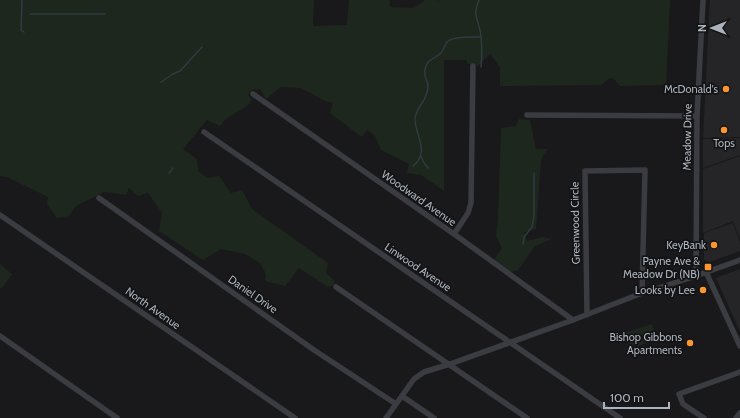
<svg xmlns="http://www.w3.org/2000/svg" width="740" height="418" font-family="Cabin,sans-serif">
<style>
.built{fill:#252528}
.green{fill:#1e271e}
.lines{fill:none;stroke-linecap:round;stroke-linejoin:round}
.stream{stroke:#2e3b40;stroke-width:1.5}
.minor{stroke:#3a3c41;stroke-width:5.5}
.poi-dot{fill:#fc9631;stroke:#141416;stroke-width:1.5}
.labels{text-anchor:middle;stroke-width:3.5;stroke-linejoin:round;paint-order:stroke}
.poi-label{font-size:11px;fill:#abb3bc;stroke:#141416;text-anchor:end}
.street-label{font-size:11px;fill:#abb3bc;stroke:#141416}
</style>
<rect width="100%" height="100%" fill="#19191b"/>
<path class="built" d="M710 0H740V137L703 138Z
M740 138V155L703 168V139Z
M740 156V239L733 221 703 233V169Z
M733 223 740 242V251L710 262 704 260V233Z
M740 269V332L716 278Z"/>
<path class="green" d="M0 0H314L313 26 347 25 349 0H390V7L414 8 425 0H437L438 1 439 0H670L666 85 620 86 613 78H610L601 85 500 86V67L490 54 477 67 476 64H468L466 60H444V191L421 175 407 173 409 164 381 150 375 136 367 130 362 137 330 113 333 103 325 101 301 88 281 87 266 99 260 89 252 90 248 95 252 100 247 106 226 119 220 126 207 120 183 149 197 159 198 171 207 178 219 176 231 193 242 190 252 209 328 263 326 273 334 280 335 285 328 287 299 268 285 286 265 281 266 274 260 263 245 254 221 249 203 260 159 231 162 213 148 193 138 196 129 188 126 195 104 192 76 206 69 216 57 218 47 204 48 197 7 177 0 176Z
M519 119 530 120 536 149H547L541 160 536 229 524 232 527 241 543 237 552 239 535 246 518 270 511 272 494 260 502 248 496 236 498 220 501 128 516 126Z
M0 264 12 274 1 289 0 288Z
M652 324 657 339 630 349 625 333Z"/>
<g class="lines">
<path class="stream" d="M22 0 21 30 24 32
M479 0C471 16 480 21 481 36 482 47 482 57 481 67
M30 14H105
M161 82 173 74 180 71 202 47
M421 156 424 163 428 168
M413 166C430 152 416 137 415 120 415 109 423 105 426 95 427 93 428 89 428 86 428 80 423 77 425 69 427 59 434 59 440 54 444 51 444 45 448 41 455 36 473 37 481 37
M169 173 173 168
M523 244 524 237 532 227 534 217V173"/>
<path class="minor" d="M253 94 454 234 573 320
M527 115 697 116
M204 132 620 418
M99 198 314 350 396 404
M0 215 295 418
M454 234 468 213 471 203 473 66
M706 272 740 346
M696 275 697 116 703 0
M336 287 527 418
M587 315 585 171 645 170 642 293
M0 336 117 418
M402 396 434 418
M386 418 414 379 424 372 450 364 573 320 642 293 690 278 740 260
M704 418 683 404 679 394 740 372
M736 418 740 413"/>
</g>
<g class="poi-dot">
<circle cx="726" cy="89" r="4"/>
<circle cx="724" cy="130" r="4"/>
<circle cx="714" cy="245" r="4"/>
<rect x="704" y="263" width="8" height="8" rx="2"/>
<circle cx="703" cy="290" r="4"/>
<circle cx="690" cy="343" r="4"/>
</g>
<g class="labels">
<g class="poi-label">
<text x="718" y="93">McDonald's</text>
<text x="724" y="147" text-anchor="middle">Tops</text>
<text x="706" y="249">KeyBank</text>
<text x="700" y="265">Payne Ave &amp;<tspan x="700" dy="13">Meadow Dr (NB)</tspan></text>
<text x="695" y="294">Looks by Lee</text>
<text x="682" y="341">Bishop Gibbons<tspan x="682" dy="13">Apartments</tspan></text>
</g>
<g class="street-label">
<text transform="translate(687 137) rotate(-89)" y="4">Meadow Drive</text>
<text transform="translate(419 198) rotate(35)" y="4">Woodward Avenue</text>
<text transform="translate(575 223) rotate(-91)" y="4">Greenwood Circle</text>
<text transform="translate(418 267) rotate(34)" y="4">Linwood Avenue</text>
<text transform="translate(253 294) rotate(35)" y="4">Daniel Drive</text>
<text transform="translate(153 308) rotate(35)" y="4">North Avenue</text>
</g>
</g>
<g transform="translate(712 28) rotate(270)" stroke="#141416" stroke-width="3" paint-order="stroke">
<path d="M0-3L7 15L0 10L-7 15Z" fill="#abb3bc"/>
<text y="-6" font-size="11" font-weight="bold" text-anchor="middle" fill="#abb3bc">N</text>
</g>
<path d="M604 402v6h65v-6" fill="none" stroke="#abb3bc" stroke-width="2"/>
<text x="610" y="402" font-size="12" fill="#abb3bc" stroke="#141416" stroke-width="3" paint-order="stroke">100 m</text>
</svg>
